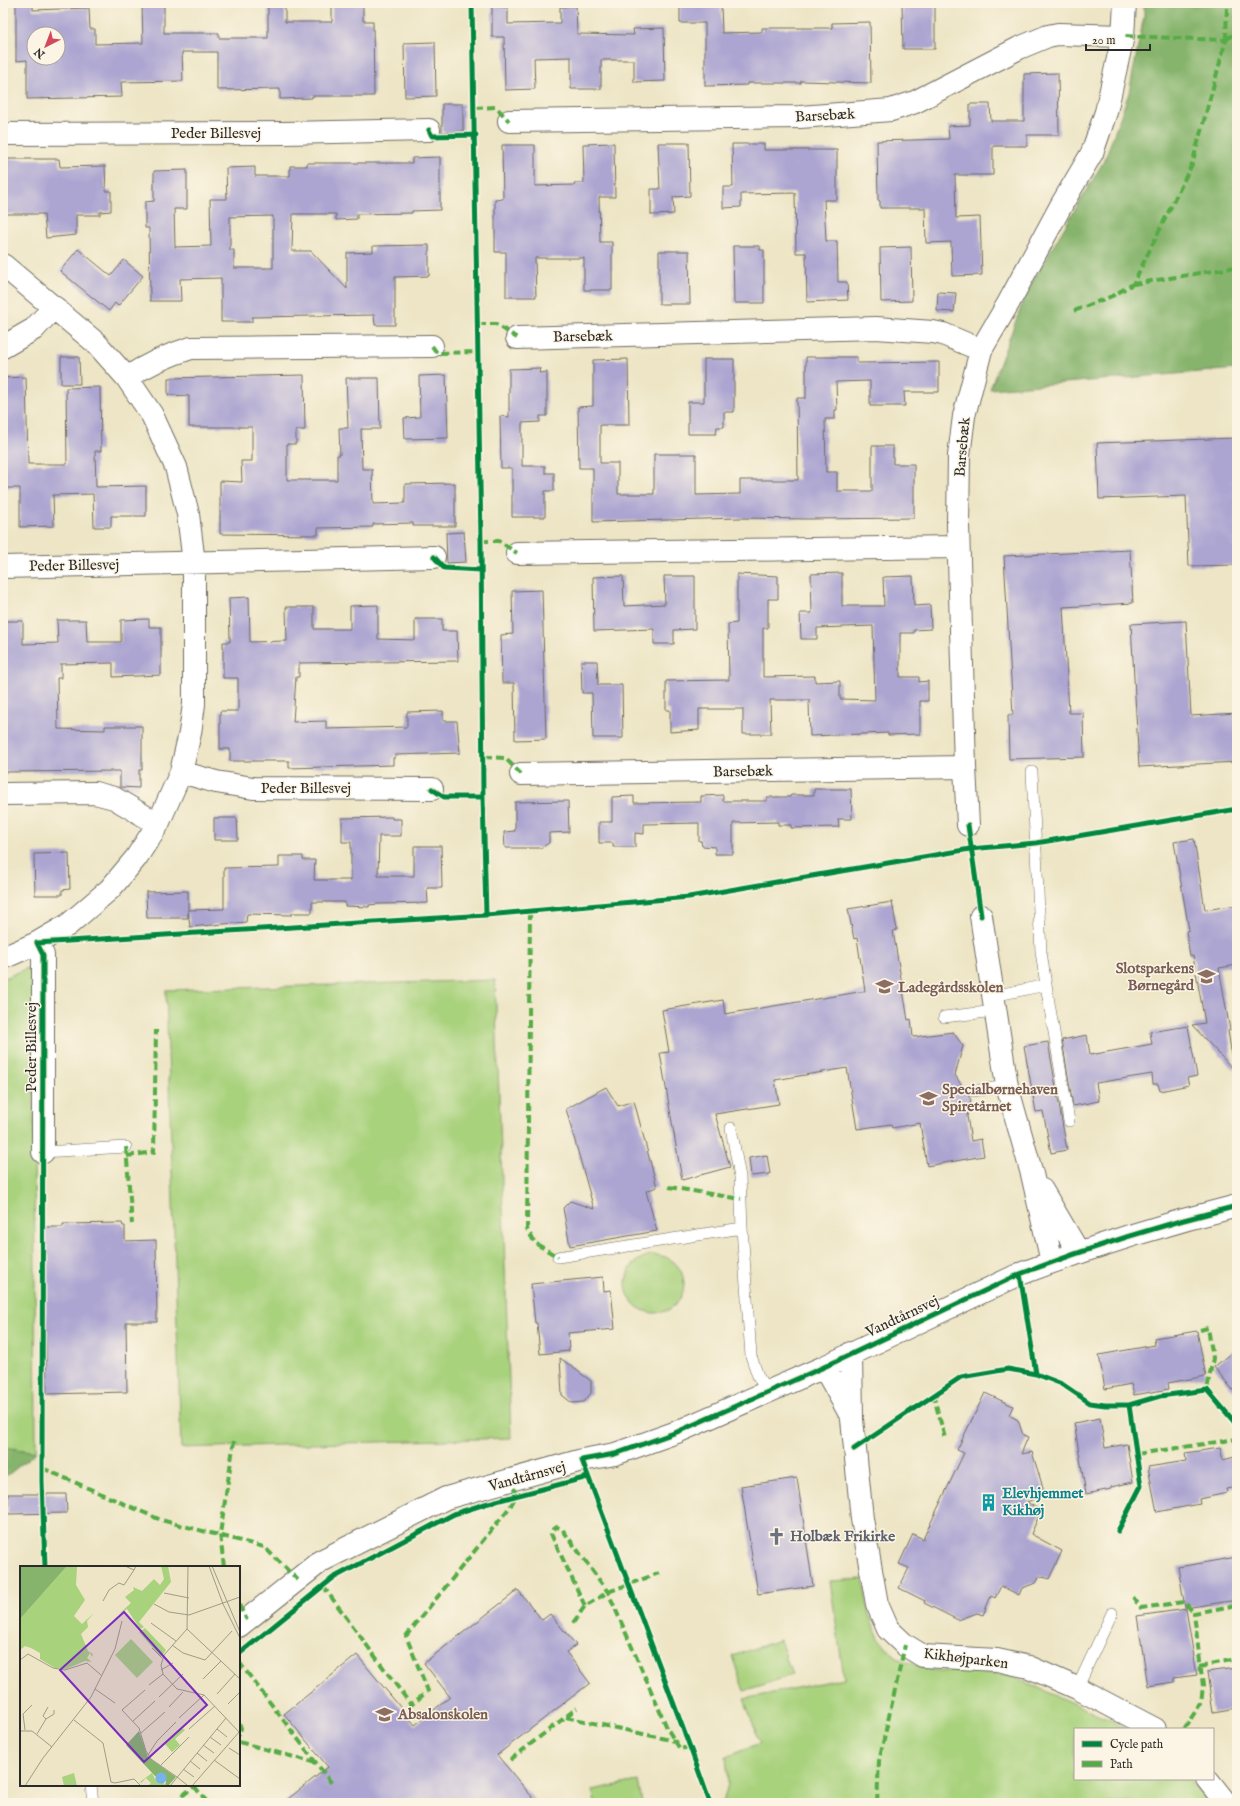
<svg xmlns="http://www.w3.org/2000/svg" width="1240" height="1806" font-family="'IM FELL English',serif">
<style>
.green{fill:#a9d27d;stroke:#6a7e54}
.forest{fill:#86b46c;stroke:#58704c}
.building{fill:#aca5d1;fill-rule:evenodd}
.lines{fill:none;stroke-linecap:round;stroke-linejoin:round}
.lane-casing{stroke:#6f6c61;stroke-width:12}
.street-casing{stroke:#6f6c61;stroke-width:24}
.lane{stroke:#fff;stroke-width:11}
.street{stroke:#fff;stroke-width:22}
.quiet{stroke:#54ab44;stroke-width:4;stroke-dasharray:8 4;stroke-linecap:butt}
.cycleway-casing{stroke:#fcf5e5;stroke-width:8}
.cycleway{stroke:#00873e;stroke-width:5}
.labels{text-anchor:middle;stroke-width:3;stroke-linejoin:round;paint-order:stroke}
.street-label{font-size:15px;fill:#2b2b2b;stroke:#fcf5e5}
.education-label{font-size:15px;font-weight:bold;fill:#785e54;stroke:#fcf5e5;text-anchor:start}
.culture-label{font-size:15px;font-weight:bold;fill:#0d838f;stroke:#fcf5e5;text-anchor:start}
.worship-label{font-size:15px;font-weight:bold;fill:#5b616d;stroke:#fcf5e5;text-anchor:start}
.inset-road{fill:none;stroke:#9f9b87;stroke-width:1}
.view{fill:#7b2cbf;fill-opacity:0.15;stroke:#7b2cbf;stroke-width:2}
.inset-edge{fill:none;stroke:#2b2b2b;stroke-width:2}
</style>
<rect width="100%" height="100%" fill="#fcf5e5"/>
<filter id="ink" filterUnits="userSpaceOnUse"><feTurbulence type="fractalNoise" baseFrequency=".025" numOctaves="2"/><feDisplacementMap in="SourceGraphic" scale="8" xChannelSelector="R" yChannelSelector="G"/><feConvolveMatrix kernelMatrix="1 2 1 2 8 2 1 2 1" color-interpolation-filters="sRGB"/></filter>
<filter id="wash" filterUnits="userSpaceOnUse"><feTurbulence type="fractalNoise" baseFrequency=".012" numOctaves="4" result="noise"/><feDisplacementMap in="SourceGraphic" scale="16" xChannelSelector="R" yChannelSelector="G"/><feGaussianBlur stdDeviation="0.9" result="paint"/><feColorMatrix in="noise" values="0 0 0 0 0 0 0 0 0 0 0 0 0 0 0 0 0 1.4 0 .05"/><feComposite in="paint" operator="in"/></filter>
<g filter="url(#wash)">
<rect width="100%" height="100%" fill="#ede5c5"/>
<path class="green" d="M27 968 33 979 36 1452 3 1447V979Z
M495 980 511 1438 181 1448 166 990Z
M626 1284a29 29 0 1 1 58 0a29 29 0 1 1-58 0Z
M863 1579 869 1615 879 1638 896 1658 931 1670 1012 1676 1110 1720 1125 1729H1075V1779H1189L1209 1803H723L728 1784 726 1756 760 1743 744 1699 844 1678 830 1581Z
M780 1640 792 1675 744 1691 732 1656Z
M638 1781 642 1803H595L592 1790Z"/>
<path class="forest" d="M1144 3H1237V369L990 389 1028 289 1105 159 1129 93 1144 16Z
M3 1447 36 1452 8 1475 3 1473Z"/>
<g id="blocks">
<path class="building" d="M16 3H33V10L89 8 90 29H95V44L143 43 142 3H164V33H219V38H268V3H285V22H332V3H363V21H373L374 96H312V98L280 99V89L217 90V52H182L183 81 121 82 122 97 27 99V60L16 61ZM34 34H58V58H34Z
M680 3H707V5H721L722 33 762 32V28H832V23L870 22 871 83 801 81V83H747V85L705 86V23H680Z
M902 3H935V49H903Z
M492 6 508 8V24L560 23V7L576 6 577 34 634 35 633 29 664 28 665 81 634 82V60H601V89H571V57L534 58 535 89 505 90 504 37H492Z
M435 42 436 96 405 97 404 43Z
M1058 73 1059 135H1027V146H993V175H955L956 218 980 217 982 275 952 276 951 242 926 243 925 208H880V201L878 200 877 141 949 139 948 126 970 125V104H990L991 121H1024V74Z
M442 104H463V131L442 132Z
M614 143 615 197H599L600 242H612V290H584V258H535L536 297H506V252H495V200L503 199 502 145H535V186L575 185 574 183H584L583 144Z
M658 143H689L690 196 673 197 674 214 651 215V189H660Z
M732 144H764V150H837V200H824L826 241H837L838 282H847L848 300 807 302 806 253H796L795 193 741 194V207L723 208V187H733Z
M440 157V210L412 211V213L357 214V219L336 220V214H293L292 251H311L347 289V253L373 252V246L429 245V276L395 277V325H375L374 315 252 317V322H221V278L180 279 181 301H150L149 228H145V202L154 201V171L187 170V209H174L175 247 211 246 210 199H227L226 168 255 167V176H290V166H307V163H412V158ZM273 216V268H234V250H230V217Z
M4 159H59L60 167 105 166 106 191H111V211L100 212V215H76V235L46 238 44 214H4Z
M733 246H760V250H764V303H734Z
M911 247 912 301 881 302 880 248Z
M78 249 111 276 124 260 143 276 118 306 115 303 109 311 60 271Z
M659 251H689L690 304H659Z
M938 292 956 293 954 312 937 311Z
M61 357H79L80 384H61Z
M806 357H857V363L939 362V392H904L905 406H870V381L836 382 837 410H835V419H825L826 472H837V491H872V446H893V464H914V518L808 519 740 518 593 522V468H579L578 407 593 406V360L628 359 629 425H600V463H618V494H654V454H696V495L740 494V480H798L797 398H806Z
M704 359H734V412H724V427H717L716 434H688V402H704Z
M540 368 539 373 547 372V416H540V422L522 423V466H545V473H554V491H545V517H512V468H501L500 416 509 417V369Z
M304 375 305 430H296V444H287V480H337V455H340L339 428H348L346 378H379L380 429H361L362 469H372L373 504 405 503V484L455 483V526H413V523L373 524V527L318 528V535L220 534V481L242 482 241 461H252V427H189V396L168 395V378Z
M446 375 448 438 405 439 404 418 420 417 419 376Z
M26 377 28 464H67L66 388 100 387 101 451H95L96 487 146 486V516H111V527H94L93 494 53 495 54 526 20 527V488H3V378Z
M1236 438 1237 565 1189 566 1186 496 1099 499 1097 443Z
M464 532 466 562 447 563 446 533Z
M1130 550 1133 603 1063 607 1069 713H1083L1084 757 1009 759 1008 715H1013L1004 556Z
M842 573V606H884L883 577 913 576 914 606 930 605 931 629 914 630V633H900V677H919V682L928 681V701H920V734L888 735V733L810 736 809 700H770L771 734H743V709H699V730L670 732V710H666V681L729 680 728 624 737 623V574L778 576V599H768V628H763V677L815 676V682L840 681V699L875 700 873 626 817 628V639H801L800 613H812L811 574Z
M623 576 624 606 665 604 664 576H695V629L674 630V644H654V629L594 631 593 577Z
M542 590 546 739 515 740 514 683H502L501 635 513 634 512 591Z
M249 597 250 642 287 641 286 607H314V629H350V606L378 605V639L415 640V619H442V631H457L458 661 299 663V677H296L293 722 326 721V729L407 727V712L443 711V721H457L460 753 395 755V758H393V765L289 768V761H230V749H220V711H238V678H223V642H230L229 598Z
M149 619V627H161V675L113 677V663L61 664V678H57L58 729 105 730V726H142V770H139V788L120 787V771L3 772V621H23V644L58 643 57 620H86L87 642H121V620Z
M1186 621 1191 716 1237 713V762L1139 767 1131 624Z
M581 661H597L598 685H622L623 738H593L592 693H582Z
M814 789H851L852 819H838L839 827 791 828V825H778V822L733 823V854H715V847L702 846 701 841H699V823L644 824V834L635 833V847H613V843H599V822H612V797L634 796V803L701 802V796L723 795V801H767V797H790L791 795H814Z
M568 801 569 832 549 833V843L541 848H505L504 832 515 831V802Z
M392 817V819H401V836H379L378 876H414V846H441L442 888H427L428 903 378 904 369 905V907L345 906V902H312V913H292V915L247 914 246 922 190 927 188 910 224 909V868L279 867V856H303V860H315L314 880H351V842H342V818Z
M214 818H237L238 840H214Z
M1194 839 1205 910 1237 905V965L1219 968 1230 1030 1228 1031 1234 1070 1192 1025 1205 1023 1193 956H1190L1186 931 1189 930 1174 842Z
M69 853 70 889 62 890V895H35L34 854Z
M188 891V918H147L146 892Z
M892 902 897 930 893 931 908 1020 911 1019 913 1037 953 1032 963 1046 955 1075 971 1100 967 1116 971 1141 981 1139 984 1156 927 1166 920 1123 892 1128 891 1124 857 1129 847 1068 775 1080 779 1104 715 1114 730 1167 682 1180 660 1053 669 1052 662 1010 723 1000 725 1014 865 991 857 938 854 939 848 909Z
M1188 1026 1197 1076 1187 1078 1189 1085 1160 1091 1158 1084H1153L1152 1074 1096 1083 1099 1101 1073 1106 1062 1040 1087 1035 1090 1055 1152 1044 1150 1032Z
M1048 1042 1067 1150 1051 1153 1043 1111 1036 1112 1024 1046Z
M606 1087 618 1106 634 1101 657 1187 646 1191 657 1231 570 1246 563 1208 570 1201 594 1209 566 1109Z
M767 1155 770 1174 751 1176 749 1158Z
M122 1223 123 1226H125V1241L156 1240 157 1322H126L127 1392 47 1394 44 1227H63V1224Z
M603 1277 604 1291 611 1290 615 1329 568 1333 569 1351 540 1354 537 1323H535L531 1284Z
M1197 1331 1206 1376 1168 1383 1169 1389 1134 1395 1131 1384 1105 1389 1099 1355 1155 1345 1154 1338Z
M1237 1348V1395L1214 1367Z
M560 1358 591 1381V1393L584 1402 572 1403 562 1395Z
M985 1393 1013 1406 1009 1415 1018 1420 1023 1435 1028 1437 1021 1454 1032 1452 1045 1494 1027 1502 1041 1511 1031 1534 1062 1551 1049 1579 1040 1576 1036 1583 1022 1588 1019 1595 1001 1586 995 1598 991 1596 983 1615 977 1613 958 1620 924 1603 925 1601 899 1588 909 1568 899 1564 913 1534 923 1539 964 1453 957 1450Z
M1100 1418 1105 1448 1127 1444 1133 1482 1111 1487V1489L1086 1494 1074 1423Z
M1220 1448 1223 1460 1235 1457V1462L1237 1461V1487L1226 1489 1227 1493 1199 1499 1200 1504 1157 1512 1148 1467 1186 1461 1185 1453Z
M797 1478 813 1586 758 1594 741 1486Z
M8 1494H66L67 1513 8 1514Z
M1237 1557V1600L1185 1608 1178 1567Z
M518 1590 542 1620 550 1614 576 1645 566 1652 590 1683 497 1755 537 1803H283L328 1767 284 1714 357 1655 415 1725 450 1697 424 1663Z
M1186 1609 1197 1675 1174 1678V1682L1148 1686 1137 1616Z
M1237 1668V1709L1213 1713 1207 1672Z"/>
</g>
</g>
<g filter="url(#ink)">
<use href="#blocks" fill-opacity="0" stroke="#6f6c61" stroke-width="1"/>
<g class="lines">
<defs>
<path id="lane" d="M1046 985 1069 1121
M993 996 1046 985 1041 952 1032 772
M944 1017 995 1011
M973 1091 1007 1086
M731 1128 740 1177 742 1228
M43 1152 126 1147
M558 1257 742 1228 751 1356 758 1376 767 1392
M1077 1688 1112 1613
M91 1785 93 1803"/>
<path id="street" d="M509 121 800 117 891 110 915 102 1019 48 1048 36 1058 34 1123 36
M3 134 285 133 429 130
M3 265 96 343 127 378 152 415 176 467 188 514 194 563V704L190 733 181 772 158 824 136 858 110 889 68 925 37 943 3 958
M517 338 876 328 933 332 943 334 981 350
M3 347 34 329 54 307
M127 378C147 364 168 355 191 348L432 346
M517 553 958 547
M3 567 434 557
M965 767 968 825
M181 772 216 782 253 788 432 789
M521 774 965 767 958 525 959 456 964 416 981 350 1009 302 1063 202 1092 153 1106 112 1123 36 1125 3
M3 794 95 793 114 798 158 824
M981 916 1007 1086 1032 1174 1052 1262
M37 943 43 955V1152
M1042 1190 1079 1253
M851 1353 852 1419 862 1519 877 1604 888 1629 905 1645 923 1656 997 1660 1029 1667 1077 1688 1155 1729
M824 1367 851 1416
M239 1626 321 1561 446 1498 582 1460 615 1454 677 1432 824 1367 1020 1274C1091 1247 1164 1224 1237 1206
M1207 1779 1226 1803"/>
</defs>
<use href="#lane" class="lane-casing"/>
<use href="#street" class="street-casing"/>
<use href="#lane" class="lane"/>
<use href="#street" class="street"/>
<path class="quiet" d="M1226 40 1227 3
M1226 40 1237 31
M475 108 496 107 509 121
M1133 284 1237 267
M1074 311 1112 296 1133 284 1192 164 1226 40 1123 36
M478 324H496L517 338
M432 346 437 353 478 352
M481 541H499L517 553
M484 757 505 758 521 774
M530 911 527 1229 535 1243 558 1257
M126 1147 132 1224
M127 1156 154 1152 156 1030
M669 1187 741 1199
M1200 1330 1208 1328 1213 1358 1207 1390
M933 1394 945 1438
M1137 1454 1237 1439
M42 1468 161 1520 264 1547 298 1580
M224 1567 220 1534 234 1441
M323 1586 411 1705 428 1691 406 1636 510 1507 516 1496 512 1480
M1133 1597 1141 1608 1184 1602 1194 1613
M239 1605 247 1620
M585 1606 551 1534 553 1529 557 1527 562 1529 608 1592 668 1730 680 1749 690 1747
M573 1623 585 1606 608 1592 659 1573
M239 1662 333 1785
M1200 1666 1237 1659
M566 1717 675 1741
M239 1723 241 1728 239 1736
M1184 1729 1201 1703 1203 1686 1194 1613 1237 1605
M239 1742 316 1763
M510 1760 577 1708
M194 1786 208 1803
M173 1803 196 1785
M877 1803 879 1761 905 1645"/>
<defs>
<path id="cycleway" d="M472 3 481 541 483 797 486 915
M429 130 432 136 476 135
M434 557 444 568 481 570
M432 789 444 797H483
M968 825 981 916
M1020 1274 1036 1374
M854 1449 961 1377 1008 1369 1036 1374 1062 1384 1090 1403 1105 1405H1129
M1118 1531 1141 1486 1129 1405 1160 1396 1207 1390 1237 1425
M45 1567 42 1481 43 955 37 943 486 915 689 897 970 849 1036 843 1237 809
M239 1654 333 1578 454 1514 485 1504 588 1477
M710 1803 690 1747 582 1460 615 1454 677 1432 824 1367 1020 1274C1091 1247 1164 1224 1237 1206"/>
</defs>
<use href="#cycleway" class="cycleway-casing"/>
<use href="#cycleway" class="cycleway"/>
</g>
</g>
<defs>
<symbol id="school-bare" viewBox="-9 -9 18 18"><path d="M0-5L7-2L0 1L-7-2ZM-4 1L0 2.5L4 1V4Q0 6-4 4Z" fill="#8d6e63" stroke="#fcf5e5" stroke-width="2.5" paint-order="stroke"/></symbol>
<symbol id="building-bare" viewBox="-9 -9 18 18"><path d="M-4-6H4V6H1V3H-1V6H-4ZM-2.5-4.3h1.7v1.8h-1.7ZM.8-4.3h1.7v1.8H.8ZM-2.5-1h1.7V.8h-1.7ZM.8-1h1.7V.8H.8Z" fill="#0f9aa8" stroke="#fcf5e5" stroke-width="2.5" paint-order="stroke"/></symbol>
<symbol id="church-bare" viewBox="-9 -9 18 18"><path d="M-1.2-6h2.4v3.5h3.3v2.4h-3.3V6h-2.4V-.1h-3.3v-2.4h3.3Z" fill="#6b7280" stroke="#fcf5e5" stroke-width="2.5" paint-order="stroke"/></symbol>
</defs>
<g fill-rule="evenodd">
<use href="#school-bare" x="1194" y="964" width="25" height="25"/>
<use href="#school-bare" x="872" y="974" width="25" height="25"/>
<use href="#school-bare" x="916" y="1086" width="25" height="25"/>
<use href="#building-bare" x="976" y="1490" width="25" height="25"/>
<use href="#church-bare" x="764" y="1524" width="25" height="25"/>
<use href="#school-bare" x="372" y="1702" width="25" height="25"/>
</g>
<g class="labels">
<g class="street-label">
<text transform="translate(825 115) rotate(-3)" y="5">Barsebæk</text>
<text x="216" y="138">Peder Billesvej</text>
<text transform="translate(583 336) rotate(-1)" y="5">Barsebæk</text>
<text transform="translate(962 447) rotate(-85)" y="5">Barsebæk</text>
<text transform="translate(74 565) rotate(-1)" y="5">Peder Billesvej</text>
<text transform="translate(743 771) rotate(-1)" y="5">Barsebæk</text>
<text x="306" y="793">Peder Billesvej</text>
<text transform="translate(31 1047) rotate(-90)" y="5">Peder Billesvej</text>
<text transform="translate(902 1316) rotate(-25)" y="5">Vandtårnsvej</text>
<text transform="translate(527 1476) rotate(-15)" y="5">Vandtårnsvej</text>
<text transform="translate(966 1658) rotate(7)" y="5">Kikhøjparken</text>
</g>
<g class="education-label">
<text x="1194" y="973" text-anchor="end">Slotsparkens<tspan x="1194" dy="17">Børnegård</tspan></text>
<text x="898" y="992">Ladegårdsskolen</text>
<text x="942" y="1094">Specialbørnehaven<tspan x="942" dy="17">Spiretårnet</tspan></text>
<text x="398" y="1719">Absalonskolen</text>
</g>
<g class="culture-label">
<text x="1002" y="1498">Elevhjemmet<tspan x="1002" dy="17">Kikhøj</tspan></text>
</g>
<g class="worship-label">
<text x="790" y="1541">Holbæk Frikirke</text>
</g>
</g>
<g transform="translate(20 1566)">
<rect width="220" height="220" fill="#ede5c5"/>
<path d="M47 0 57 1 56 19 65 34 54 50 62 58 74 47 67 55 68 61 61 68 68 85 73 88 72 91 70 87 67 92 72 96 65 95 46 103 35 102 20 93V87L11 82 5 80 0 84V53ZM141 0H148L151 16 119 56 124 61 120 63 107 43 99 48 111 37 105 31 114 24 113 21 122 25 134 13 140 19 144 13ZM125 62 146 84 141 91 119 66ZM111 73 133 96 117 112 95 89ZM162 162 165 164 155 173 160 179 152 186 145 178ZM54 207 57 220H44L42 211ZM132 207 135 213 144 217 145 220H128L131 217 126 212 121 217 120 216Z" fill="#a9d27d"/>
<path d="M0 0H47L0 53ZM119 165 128 191 156 211 148 220H145L146 215 135 210 106 179Z" fill="#86b46c"/>
<path d="M135.5 212a5.5 5.5 0 1 1 11 0a5.5 5.5 0 1 1-11 0Z" fill="#77b3e9"/>
<path class="inset-road" d="M105 0 114 4 116 0M165 0H181M189 0 203 38 220 72M192 0 220 66M144 27 169 32M83 35 89 24 99 17 104 19 114 4M134 38 149 46 169 49 220 31M131 57 156 75M167 63 144 89 141 99 143 108 157 123 184 129 219 166M167 63 220 113M167 63 168 0M152 79 163 87 185 94 212 65M132 82 142 92M0 94 8 88 33 102 45 104 67 97 81 109M141 104 153 97M183 113 201 95M129 119 143 108M75 123 95 137M125 124 102 144 119 162 126 185 131 193 157 211M197 128 215 108M139 131 163 108M208 138 220 126M149 141 163 126M159 152 184 129M26 153 23 150 28 141M54 154 83 177 91 216 95 217 114 213 121 220M113 155 135 135M169 163 195 140M197 163 207 171M5 164 3 148 12 139M0 165H12L32 181M121 167 145 146M17 168 26 153 34 148V144M190 171 201 179M183 179 194 187M209 182 220 189M177 187 187 195M128 189 137 175 156 156M194 194 220 213M170 195 180 203M141 199 169 171M163 203 174 211M157 211 167 219M5 220 23 192 71 131 95 83 102 55M150 220 206 152M172 220 220 165"/>
<path class="view" d="M104 46 187 139 124 196 40 104Z"/>
<rect width="220" height="220" class="inset-edge"/>
</g>
<rect width="1240" height="1806" fill="none" stroke="#fcf5e5" stroke-width="16"/>
<rect x="1074" y="1728" width="140" height="52" fill="#fcf5e5" stroke="#a8a49b"/>
<rect x="1082" y="1741" width="20" height="6" fill="#00873e" stroke="#a8a49b"/>
<text x="1110" y="1748" font-size="12" fill="#2b2b2b">Cycle path</text>
<rect x="1082" y="1761" width="20" height="6" fill="#54ab44" stroke="#a8a49b"/>
<text x="1110" y="1768" font-size="12" fill="#2b2b2b">Path</text>
<g transform="translate(46 46) rotate(222)"><circle r="19" fill="#fcf5e5" stroke="#a8a49b"/>
<path d="M0-3L7 15L0 10L-7 15Z" fill="#d1495b"/>
<text y="-6" font-size="11" font-weight="bold" text-anchor="middle" fill="#2b2b2b">N</text>
</g>
<path d="M1086 44v6h64v-6" fill="none" stroke="#2b2b2b" stroke-width="2"/>
<text x="1092" y="44" font-size="12" fill="#2b2b2b" stroke="#fcf5e5" stroke-width="3" paint-order="stroke">20 m</text>
</svg>
